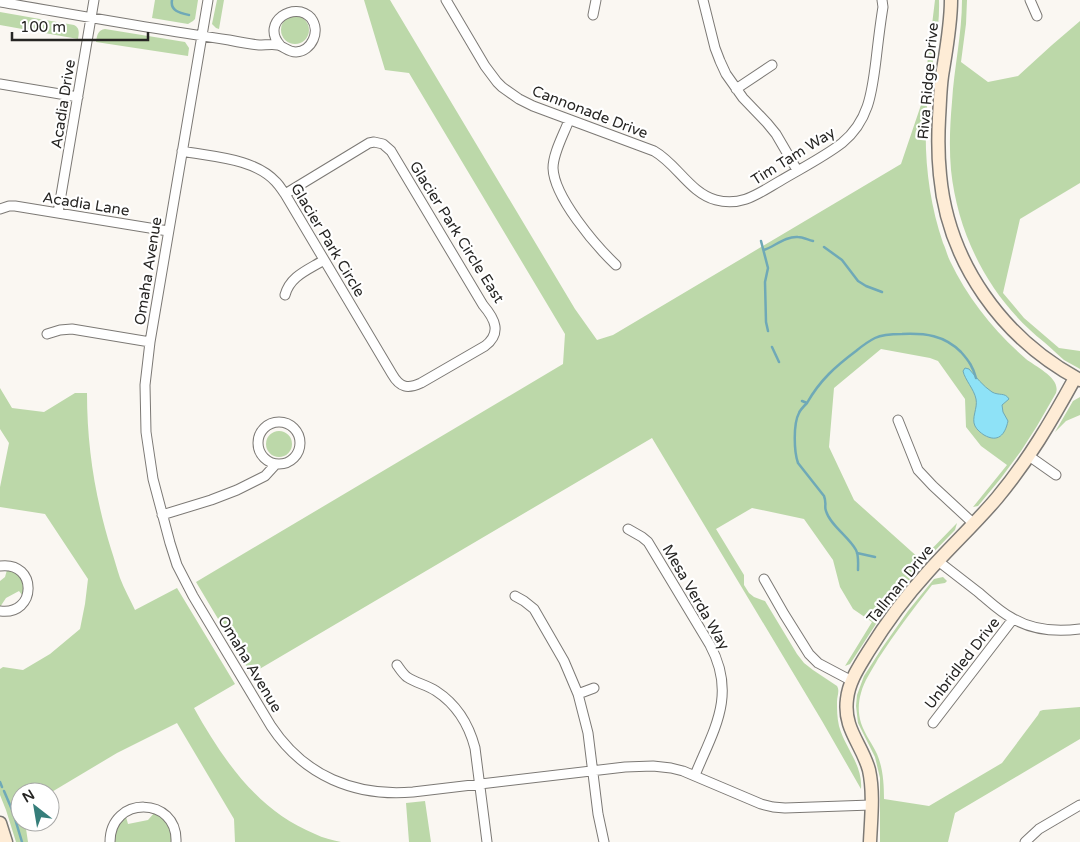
<svg xmlns="http://www.w3.org/2000/svg" width="1080" height="842" font-family="'Varela Round',sans-serif">
<style>
.green{fill:#bcd8a9}
.water{fill:#8ee2f7;stroke:#6fa9b7}
.lines{fill:none;stroke-linecap:round;stroke-linejoin:round}
.stream{stroke:#6fa9b7;stroke-width:2.5}
.street-casing{stroke:#7c7975;stroke-width:11}
.secondary-casing{stroke:#7c7975;stroke-width:15}
.street{stroke:#fff;stroke-width:9}
.secondary{stroke:#feecd6;stroke-width:12}
.labels{text-anchor:middle;stroke-width:4.5;stroke-linejoin:round;paint-order:stroke}
.street-label{font-size:15px;fill:#262523;stroke:#fff}
</style>
<rect width="100%" height="100%" fill="#faf7f2"/>
<path class="green" d="M155 0H198L195 19 193 21 188 24 152 18Z
M217 0H224L219 29 216 28 212 24Z
M364 0H390L575 309 597 340 613 335 901 164 923 99 935 0H939C940 29 933 58 929 86 922 139 926 193 943 243 946 249 947 255 950 261 968 299 995 332 1026 359 1036 367 1061 378 1056 393L1037 426 1021 451 1001 478 978 506 973 507 1007 465 981 446 966 427 965 399 938 361 930 358 881 349 834 388 829 447 854 500 921 560 957 523 955 530 923 563 885 610 850 664 845 666 872 622 853 609 840 587 833 560 804 519 752 508 716 529 744 575V585L749 593 754 597 765 601 797 654 804 663 813 670 837 686C840 691 837 696 837 702 837 709 837 718 839 726 845 748 863 765 861 789L822 721 652 438 251 674 196 582 563 364 565 334 409 73 385 70Z
M962 0H967L966 24 961 62 988 82 1018 76 1052 45 1080 21V183L1020 219 1003 293 1024 318 1059 348 1080 351V369C1075 366 1069 363 1064 360 1057 354 1051 348 1044 342 991 300 958 237 951 170 949 147 950 124 952 102 954 68 962 34 962 0Z
M0 12 74 25C80 28 79 33 78 39L0 25Z
M281 30a14 14 0 1 1 28 0a14 14 0 1 1-28 0Z
M105 29 185 42 189 48 188 56 96 42C97 35 98 30 105 29Z
M0 388 12 408 44 412 75 393H87C87 447 95 497 111 549 114 558 117 569 120 578 124 589 130 599 135 610L177 588 235 684 194 708C223 760 258 811 315 834 323 838 332 840 341 842H235L234 819 177 723 117 753 50 793 20 792V822H25L28 842H16L6 810 0 795V669L3 667 23 670 50 654 80 629 85 604 88 579 45 514 0 507V487L9 443 0 429Z
M1080 397V415L1066 421 1055 432 1073 401Z
M266 444a13 13 0 1 1 26 0a13 13 0 1 1-26 0Z
M7 570 17 572 24 583V594L22 595 19 591 6 598 0 607V581L5 577Z
M943 577 947 581 945 583 932 585C913 609 895 633 878 659 872 670 864 681 861 693 858 703 858 713 861 723 865 735 872 743 877 754 883 768 884 784 884 799L929 806 1002 763 1038 715 1040 711 1043 710 1080 707V739L955 813 948 842H880V778L875 757 858 723 856 706 857 695 864 676 882 648 908 611 934 579Z
M425 801 431 842H409L406 803Z
M155 812C169 819 170 828 173 842H113L118 824 126 817 128 824 148 820Z"/>
<path class="water" d="M965 368 969 369C976 377 983 386 992 392 999 396 1005 392 1009 399L1002 405 1003 412 1008 421C1005 435 998 443 984 435 981 433 977 430 975 426 971 418 978 408 976 399 974 389 965 380 963 371Z"/>
<g class="lines">
<path class="stream" d="M172 0C170 11 180 13 189 15
M761 241 768 268 765 282 766 322 768 331
M824 247 842 260 858 281 866 286 882 292
M764 250C775 246 786 236 798 237 803 237 808 240 813 241
M772 347 779 362
M802 401 807 403C820 380 836 366 856 351 862 346 869 341 875 338 883 334 893 334 902 334 925 333 944 335 961 352 969 361 973 367 976 378
M807 403C804 406 800 410 799 413 793 424 794 452 798 463L824 496C827 504 824 506 826 511 830 525 849 537 856 550 859 556 858 563 858 570
M857 553 875 557
M0 782 2 787
M4 791 13 812 22 842"/>
<defs>
<path id="street" d="M208 0 150 342 145 385 146 432 153 479 170 543 177 565 193 596 271 726C304 776 355 797 413 792L625 767 653 766 671 768 683 771 761 804 773 807 785 808 871 805
M446 0 485 66 497 82 502 87 519 99 533 106 654 151C677 164 690 193 716 200 742 207 759 193 780 181 800 169 824 157 842 143 869 121 872 92 876 60 878 43 880 25 883 7L882 0
M703 0 715 48 720 61 726 74 743 98 767 123 776 134 797 170
M1030 0 1037 16
M0 2C76 15 153 29 229 40 239 42 249 44 259 45 265 45 273 44 278 45 285 47 288 52 296 52 312 51 321 31 311 18 295 0 260 22 280 45
M593 15 596 0
M0 84 78 97
M736 89 772 65
M569 120C564 134 553 153 553 168 554 197 595 245 616 265
M182 151C213 157 254 158 276 182 280 186 282 190 285 194L392 374C400 388 408 389 421 383L485 346C502 333 495 319 483 305L391 151 383 144 374 142 369 143 285 194
M0 209 9 206H15L168 231
M58 213 94 0
M285 295C290 276 308 270 324 260
M47 334 60 330 72 329 150 342
M898 420 918 470 933 486 974 524
M258 443a21 21 0 1 1 42 0a21 21 0 1 1-42 0Z
M1029 456 1056 475
M162 515 211 500 237 490 265 476 276 464
M628 529 642 537 648 542 710 645C737 695 714 729 695 775
M938 561C951 571 965 582 978 592 989 601 1000 612 1012 618 1032 630 1057 632 1080 629
M0 566C38 561 37 616 0 611
M764 579 784 614 809 654 818 663 852 681
M515 596 524 601 534 609 564 661 578 694 588 733 598 814 604 842
M397 665C400 669 403 674 407 677 416 683 427 685 436 691 456 704 469 725 475 748L487 842
M578 694 594 688
M933 723 1013 619
M110 842C110 795 178 796 176 842
M1025 842 1039 829 1080 805"/>
<path id="secondary" d="M951 0C951 25 946 51 942 76 940 90 940 104 939 118 938 137 938 156 940 175 948 263 1003 339 1080 380
M0 823 6 842
M870 842C871 819 874 793 869 770 862 744 843 729 847 699 849 681 859 667 868 652 886 623 905 597 927 573 950 547 975 524 997 498 1028 461 1052 420 1075 378"/>
</defs>
<use href="#street" class="street-casing"/>
<use href="#secondary" class="secondary-casing"/>
<use href="#street" class="street"/>
<use href="#secondary" class="secondary"/>
</g>
<g class="labels">
<g class="street-label">
<text transform="translate(928 81) rotate(-85)" y="5">Riva Ridge Drive</text>
<text transform="translate(63 104) rotate(-81)" y="5">Acadia Drive</text>
<text transform="translate(590 112) rotate(21)" y="5">Cannonade Drive</text>
<text transform="translate(793 156) rotate(-32)" y="5">Tim Tam Way</text>
<text transform="translate(86 204) rotate(9)" y="5">Acadia Lane</text>
<text transform="translate(457 232) rotate(58)" y="5">Glacier Park Circle East</text>
<text transform="translate(328 240) rotate(59)" y="5">Glacier Park Circle</text>
<text transform="translate(148 271) rotate(-81)" y="5">Omaha Avenue</text>
<text transform="translate(900 584) rotate(-51)" y="5">Tallman Drive</text>
<text transform="translate(696 597) rotate(60)" y="5">Mesa Verda Way</text>
<text transform="translate(962 663) rotate(-52)" y="5">Unbridled Drive</text>
<text transform="translate(250 664) rotate(59)" y="5">Omaha Avenue</text>
</g>
</g>
<g transform="translate(35 807) rotate(329)"><circle r="24" fill="#ffffff" stroke="#a8a8a7"/>
<path d="M0-4L9 19L0 12L-9 19Z" fill="#367e7a"/>
<text y="-8" font-size="14" font-weight="bold" text-anchor="middle" fill="#262523">N</text>
</g>
<path d="M12 32v8h136v-8" fill="none" stroke="#262523" stroke-width="2.5"/>
<text x="20" y="32" font-size="15" fill="#262523" stroke="#ffffff" stroke-width="4" paint-order="stroke">100 m</text>
</svg>
